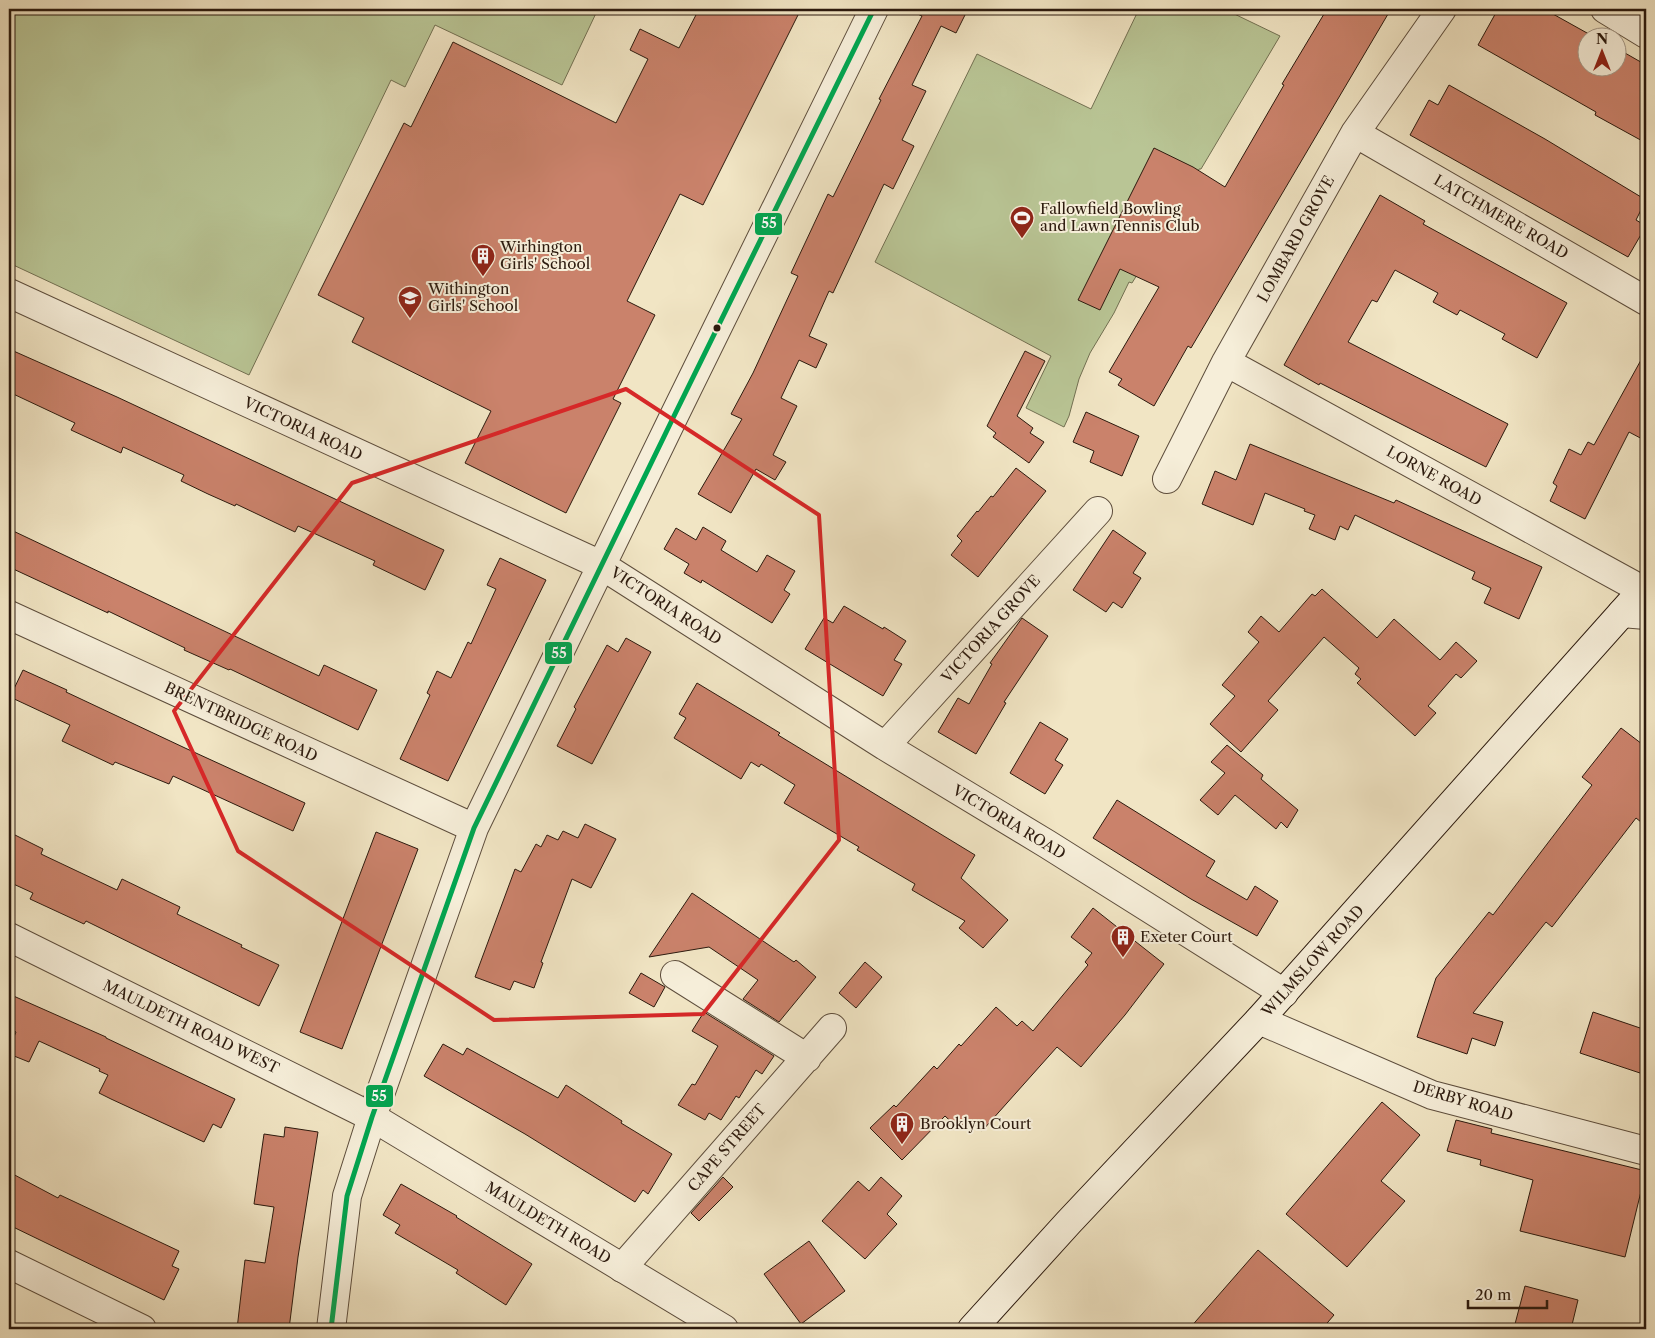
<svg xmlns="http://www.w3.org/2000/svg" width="1655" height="1338" font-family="'Libre Caslon Text',serif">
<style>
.green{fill:#b9c595;stroke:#727052}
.building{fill:#ca826b;stroke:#2c1a0e}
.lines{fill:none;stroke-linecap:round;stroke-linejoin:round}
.minor-casing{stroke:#5d4d3c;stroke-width:30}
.tertiary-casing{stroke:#5d4d3c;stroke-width:30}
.secondary-casing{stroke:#2c1a0e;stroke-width:30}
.minor{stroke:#f6eed9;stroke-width:28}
.tertiary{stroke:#f6eed9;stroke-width:28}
.secondary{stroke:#f6eed9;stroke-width:28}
.bus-1-casing{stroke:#f6eed9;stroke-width:9}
.bus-1{stroke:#00a651;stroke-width:5}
.marked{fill:none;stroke:#d62828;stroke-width:4;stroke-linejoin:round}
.bus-dot{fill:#2c1a0e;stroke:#f6eed9;stroke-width:2}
.labels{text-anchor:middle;stroke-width:4;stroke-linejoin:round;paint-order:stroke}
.poi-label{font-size:15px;fill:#2c1a0e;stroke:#f6eed9;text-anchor:start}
.street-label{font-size:15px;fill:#2c1a0e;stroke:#f6eed9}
.line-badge{stroke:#f6eed9;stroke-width:2}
.badge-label{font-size:14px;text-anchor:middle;font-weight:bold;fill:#fff}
</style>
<rect width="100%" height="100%" fill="#f1e5c4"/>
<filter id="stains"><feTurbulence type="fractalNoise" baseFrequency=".004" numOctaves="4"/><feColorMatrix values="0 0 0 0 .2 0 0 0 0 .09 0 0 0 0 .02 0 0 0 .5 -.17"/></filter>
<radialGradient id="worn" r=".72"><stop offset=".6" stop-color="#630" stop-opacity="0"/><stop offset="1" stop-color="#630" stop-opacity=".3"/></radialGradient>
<path class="green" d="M9 9H598L562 85 435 25 405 87 391 80 249 375 9 263Z
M1139 9H1224L1280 36 1201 169H1199L1190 189 1132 283 1129 282 1114 313 1090 353 1079 379 1069 416 1064 427 1026 408 1051 356 875 262 977 54 1091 109Z"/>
<path class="building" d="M699 9H801L703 205 680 194 627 301 655 315 613 399 621 403 566 513 465 463 491 411 352 342 364 318 318 295 404 123 411 127 453 42 616 123 648 59 630 50 640 29 679 48Z
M906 9H968L956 33 941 26 912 85 926 91 902 140 914 146 893 189 884 184 833 293 829 291 809 336 827 344 816 368 799 360 781 398 797 406 773 455 786 462 775 480 756 469 731 513 698 494 742 419 731 414 753 373 798 276 791 273 828 194 833 197 881 100 879 99 922 16Z
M1327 9H1391L1191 348 1188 346 1154 406 1118 385 1122 379 1109 372 1159 287 1120 269 1100 310 1078 300 1154 148 1193 167 1225 187 1284 85 1282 84Z
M1498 9H1544L1596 38H1588V68H1618V49L1646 65V143L1595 115 1596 112 1478 45Z
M1449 85 1545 139 1646 200 1636 220 1646 226 1628 257 1410 135 1429 100 1438 105Z
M1380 195 1425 221 1423 224 1567 303 1537 358 1502 339 1505 334 1460 310 1457 315 1433 302 1438 293 1395 270 1377 302 1372 300 1348 342 1508 424 1486 467 1320 383 1319 385 1284 365Z
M9 349 117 397 444 550 425 590 373 565 375 561 298 526 295 532 236 504 235 506 208 494 181 481 184 475 123 447 121 453 71 430 75 423 9 392Z
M1025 351 1045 361 1017 416 1033 428 1030 433 1044 442 1029 463 993 437 996 433 987 426Z
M1646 351V441L1629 432 1585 519 1550 501 1557 486 1553 483 1569 449 1581 455 1588 442 1594 445Z
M1086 412 1139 436 1122 476 1090 462 1094 451 1073 442Z
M1250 444 1394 503 1396 500 1542 567 1519 619 1484 603 1491 588 1472 579 1475 572 1355 515 1348 530 1340 526 1335 540 1309 529 1315 515 1304 511 1305 509 1265 493 1253 525 1202 504 1215 471 1236 480Z
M1016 468 1046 491 978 577 951 555 962 541 957 536 977 511 978 512 991 496 993 497Z
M703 527 726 541 721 550 757 572 767 555 795 571 784 590 790 594 772 623 702 580 701 583 684 573 689 564 664 549 676 528 696 540Z
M9 529 319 676 324 665 377 690 358 730 230 669 229 670 184 650 185 648 108 611V613L9 567Z
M1113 530 1146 553 1133 573 1141 578 1122 608 1113 602 1106 612 1073 590Z
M500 558 546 580 448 781 400 759 430 695 427 693 437 671 451 678 468 642 471 644 496 589 487 585Z
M1322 589 1377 638 1394 619 1440 660 1456 642 1477 661 1461 678 1456 674 1428 706 1436 713 1415 736 1357 683 1361 679 1355 674 1359 668 1324 637 1268 701 1278 710 1241 752 1210 724 1235 696 1222 685 1259 642 1248 632 1261 616 1279 632 1312 594 1315 596Z
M844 606 883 629 884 627 906 641 894 660 902 664 883 696 805 649 824 618 833 623Z
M1022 618 1048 636 1004 702 1006 703 976 754 938 732 958 698 969 704 992 664 990 663Z
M626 638 651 652 592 764 557 746 576 709 574 707 607 645 618 652Z
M23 670 67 690 66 692 185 748 305 803 293 831 173 776 169 784 115 762 113 765 62 741 70 725 10 697Z
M697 683 780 733 778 735 975 855 961 878 1008 920 983 948 959 928 965 921 912 890 915 884 857 850 859 847 784 803 795 785 761 764 759 767 751 762 741 779 674 738 686 718 679 714Z
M1040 722 1068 739 1055 760 1063 765 1045 794 1010 773Z
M1621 728 1646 747V826L1636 818 1552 927 1546 922 1473 1013 1503 1022 1495 1046 1472 1038 1467 1054 1417 1037 1436 978 1489 912 1493 915 1592 785 1582 777Z
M1227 745 1263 775 1261 779 1298 810 1287 828 1281 822 1276 829 1235 795 1218 815 1200 800 1225 773 1211 762Z
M1117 800 1215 861 1206 876 1247 900 1255 886 1278 901 1257 936 1191 899 1093 838Z
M585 824 616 839 591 888 572 879 541 962 543 963 534 988 514 981 510 990 475 977 515 869 521 872 536 844 541 847 547 835 558 840 563 831 578 838Z
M9 832 43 849 41 854 117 890 122 879 180 907 177 914 242 945 241 947 279 965 259 1006 86 921 84 924 30 899 33 893 9 882Z
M376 832 418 849 342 1049 300 1032Z
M692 893 794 962 796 960 816 977 779 1022 743 999 758 980 709 947 649 957Z
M1093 908 1164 964 1125 1015 1081 1067 1057 1047 982 1131 968 1119 959 1129 945 1116 902 1160 870 1128 894 1105 896 1107 934 1066 937 1069 959 1044 961 1046 996 1007 1017 1026 1022 1021 1033 1031 1088 965 1085 962 1092 953 1071 937Z
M865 962 882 977 856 1008 839 993Z
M641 973 665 987 654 1007 629 993Z
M9 994 106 1037V1038L235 1099 221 1128 213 1124 204 1142 111 1099 99 1093 108 1075 99 1071 100 1069 39 1041 29 1062 9 1054V1049L16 1032 9 1028Z
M704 1012 774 1056 762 1074 756 1070 739 1098 736 1096 721 1120 709 1113 705 1120 678 1105 692 1084 695 1085 718 1046 692 1031Z
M1593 1012 1646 1030V1075L1580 1053Z
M443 1044 463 1055 467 1048 558 1098 566 1085 622 1121 621 1123 672 1154 648 1194 643 1190 635 1202 525 1134 424 1076Z
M1382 1102 1420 1135 1381 1181 1405 1201 1347 1267 1286 1214Z
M1456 1120 1492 1129 1491 1133 1646 1171 1625 1257 1520 1231 1533 1180 1480 1165 1481 1160 1447 1151Z
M285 1127 318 1132 298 1257 289 1329H237L245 1260 265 1263 274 1207 254 1204 264 1134 284 1137Z
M9 1172 58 1198 60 1195 179 1251 172 1266 179 1269 164 1300 9 1225Z
M723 1177 733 1187 699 1221 691 1213Z
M881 1177 902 1196 887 1214 897 1224 865 1259 822 1221 858 1181 869 1191Z
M401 1184 457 1216 456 1217 532 1264 506 1305 456 1273 458 1270 395 1233 400 1225 383 1215Z
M809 1241 845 1291 801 1324 764 1274Z
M1258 1250 1334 1315 1322 1329H1189Z
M1525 1286 1578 1300 1571 1329H1522L1523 1326 1515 1324Z"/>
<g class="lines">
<defs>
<path id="minor" d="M1605 9 1646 34
M1355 133 1646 301
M9 293 601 565 885 746 1047 844 1284 993
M1226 362 1646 592
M1167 479 1226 362 1355 133 1442 9
M1622 613 1646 615
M9 615 474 828
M885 746 1098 511
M675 975 807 1058
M1259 1020 1432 1095 1646 1151
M9 1264 142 1329
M622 1268 832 1028
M331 1329 347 1196 372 1117 474 828 674 416 874 9"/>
<path id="tertiary" d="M9 937 372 1117 724 1329"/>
<path id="secondary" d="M972 1329 1068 1223 1259 1020 1646 586"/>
</defs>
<use href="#minor" class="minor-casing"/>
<use href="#tertiary" class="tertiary-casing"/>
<use href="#secondary" class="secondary-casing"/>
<use href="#minor" class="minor"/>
<use href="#tertiary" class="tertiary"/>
<use href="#secondary" class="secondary"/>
<defs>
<path id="bus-1" d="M331 1329 347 1196 372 1117 474 828 674 416 874 9"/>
</defs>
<use href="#bus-1" class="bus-1-casing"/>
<use href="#bus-1" class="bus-1"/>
</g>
<path class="marked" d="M626 389 819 515 839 840 703 1014 494 1020 238 851 174 711 352 483Z"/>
<defs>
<symbol id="stadium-pin" viewBox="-11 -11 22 30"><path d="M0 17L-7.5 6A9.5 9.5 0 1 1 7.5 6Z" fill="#8f2418" stroke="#f6eed9"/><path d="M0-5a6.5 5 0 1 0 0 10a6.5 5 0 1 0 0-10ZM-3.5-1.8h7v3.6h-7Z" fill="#fff"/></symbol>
<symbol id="building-pin" viewBox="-11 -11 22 30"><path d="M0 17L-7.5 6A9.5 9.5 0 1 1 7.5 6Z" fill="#8f2418" stroke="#f6eed9"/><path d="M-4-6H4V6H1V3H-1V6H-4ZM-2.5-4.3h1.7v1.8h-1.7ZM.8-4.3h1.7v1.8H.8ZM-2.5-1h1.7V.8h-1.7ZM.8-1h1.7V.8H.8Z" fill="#fff"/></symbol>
<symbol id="school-pin" viewBox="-11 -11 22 30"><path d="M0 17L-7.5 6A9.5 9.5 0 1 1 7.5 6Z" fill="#8f2418" stroke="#f6eed9"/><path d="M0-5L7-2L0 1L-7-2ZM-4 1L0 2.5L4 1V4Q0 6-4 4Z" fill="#fff"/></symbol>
</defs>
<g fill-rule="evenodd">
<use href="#stadium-pin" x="1008" y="204" width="28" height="38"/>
<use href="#building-pin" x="469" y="242" width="28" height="38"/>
<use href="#school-pin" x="396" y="284" width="28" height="38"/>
<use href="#building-pin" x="1109" y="923" width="28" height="38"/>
<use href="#building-pin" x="888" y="1110" width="28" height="38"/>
</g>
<circle class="bus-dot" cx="717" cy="328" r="4.5"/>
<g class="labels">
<g class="poi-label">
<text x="1040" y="214">Fallowfield Bowling<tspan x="1040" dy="17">and Lawn Tennis Club</tspan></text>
<text x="500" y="252">Wirhington<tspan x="500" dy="17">Girls' School</tspan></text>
<text x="428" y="294">Withington<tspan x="428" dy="17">Girls' School</tspan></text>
<text x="1140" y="942">Exeter Court</text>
<text x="920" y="1129">Brooklyn Court</text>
</g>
<g class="street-label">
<text transform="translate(1501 217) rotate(30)" y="5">LATCHMERE ROAD</text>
<text transform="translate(1296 239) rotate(-61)" y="5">LOMBARD GROVE</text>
<text transform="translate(303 429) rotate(25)" y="5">VICTORIA ROAD</text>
<text transform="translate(1434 476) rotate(29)" y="5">LORNE ROAD</text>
<text transform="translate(666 606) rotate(33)" y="5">VICTORIA ROAD</text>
<text transform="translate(991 629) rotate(-48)" y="5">VICTORIA GROVE</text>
<text transform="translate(241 722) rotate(25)" y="5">BRENTBRIDGE ROAD</text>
<text transform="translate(1009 822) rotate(31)" y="5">VICTORIA ROAD</text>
<text transform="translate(1313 961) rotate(-48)" y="5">WILMSLOW ROAD</text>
<text transform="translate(191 1027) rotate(26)" y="5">MAULDETH ROAD WEST</text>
<text transform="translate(1463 1101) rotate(17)" y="5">DERBY ROAD</text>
<text transform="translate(727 1148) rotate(-49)" y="5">CAPE STREET</text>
<text transform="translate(548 1223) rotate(31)" y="5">MAULDETH ROAD</text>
</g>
</g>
<g class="line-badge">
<rect x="754" y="212" width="29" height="24" rx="5" fill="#00a651"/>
<rect x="544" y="641" width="29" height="24" rx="5" fill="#00a651"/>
<rect x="365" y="1084" width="29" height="24" rx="5" fill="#00a651"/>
</g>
<g class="badge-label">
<text x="769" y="228">55</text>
<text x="559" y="658">55</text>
<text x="379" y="1101">55</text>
</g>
<rect width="1655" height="1338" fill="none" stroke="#f1e5c4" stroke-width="30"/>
<rect x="10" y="10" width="1635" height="1318" fill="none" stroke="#2c1a0e" stroke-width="2.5"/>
<rect x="15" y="15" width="1625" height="1308" fill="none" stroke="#2c1a0e"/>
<g transform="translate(1602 52)"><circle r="24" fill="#f6eed9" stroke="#a59988"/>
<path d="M0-4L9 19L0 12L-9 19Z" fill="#8f2418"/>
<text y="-8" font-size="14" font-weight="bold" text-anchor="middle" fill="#2c1a0e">N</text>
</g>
<path d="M1468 1300v8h79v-8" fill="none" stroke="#2c1a0e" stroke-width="2.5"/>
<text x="1475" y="1300" font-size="15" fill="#2c1a0e" stroke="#f6eed9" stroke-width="4" paint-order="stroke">20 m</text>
<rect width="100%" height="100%" filter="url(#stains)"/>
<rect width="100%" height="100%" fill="url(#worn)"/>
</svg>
